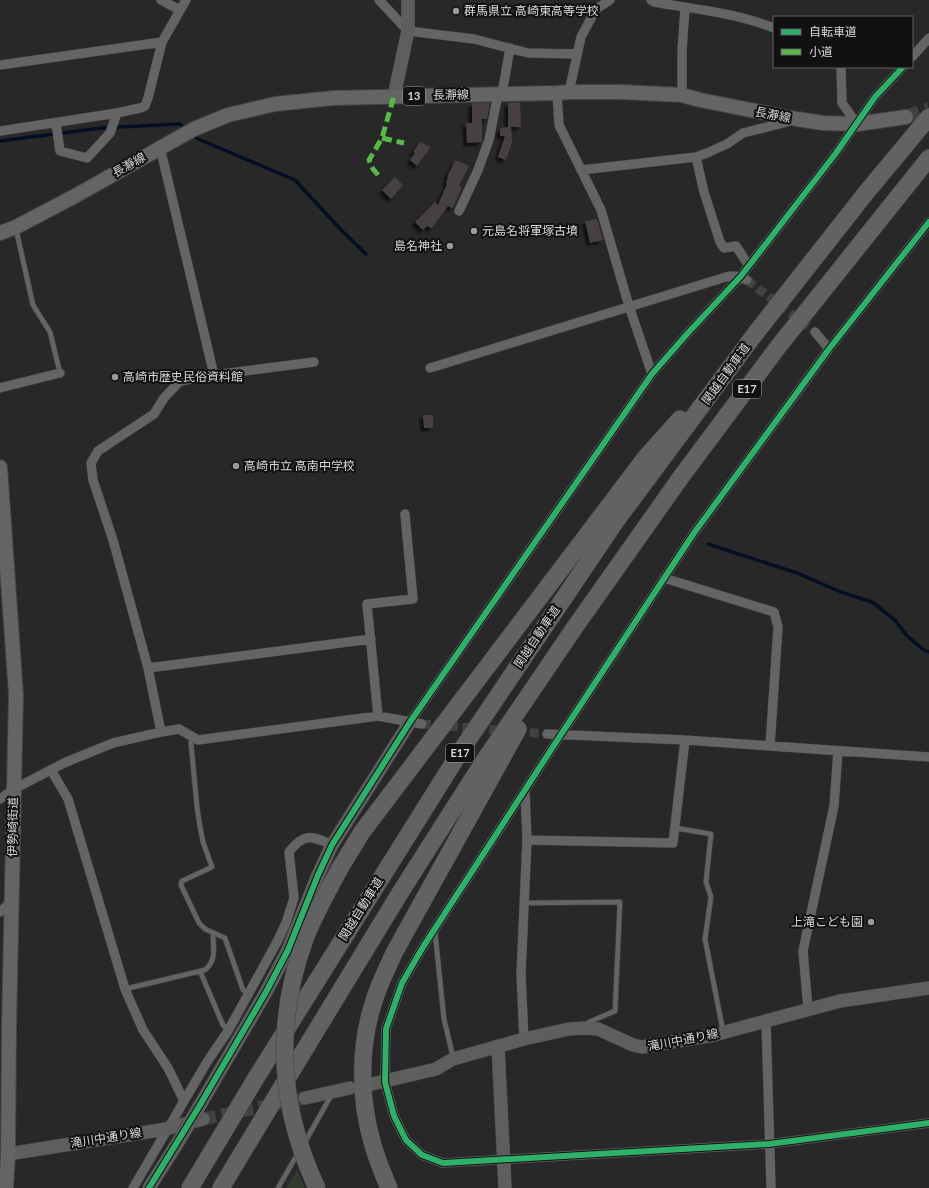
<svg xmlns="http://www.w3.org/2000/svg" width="929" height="1188" font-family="Lato,'Noto Sans JP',sans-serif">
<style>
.green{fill:#323a2c}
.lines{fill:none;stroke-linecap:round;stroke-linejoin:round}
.stream{stroke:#041021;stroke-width:3.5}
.building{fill:#474141;filter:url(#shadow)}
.street-tunnel{stroke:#424244;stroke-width:9;stroke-dasharray:9 4.5;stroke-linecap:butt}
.secondary-tunnel{stroke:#424244;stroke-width:13;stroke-dasharray:13 6;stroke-linecap:butt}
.primary-tunnel{stroke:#424244;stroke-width:14;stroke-dasharray:14 7;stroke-linecap:butt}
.lane-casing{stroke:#444445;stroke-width:6}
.street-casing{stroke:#444445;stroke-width:10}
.secondary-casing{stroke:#444445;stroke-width:14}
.primary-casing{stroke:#444445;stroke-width:16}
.highway-casing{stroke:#444445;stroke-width:18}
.lane{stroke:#646464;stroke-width:4.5}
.street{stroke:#646464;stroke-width:9}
.secondary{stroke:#5e5e5d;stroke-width:13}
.primary{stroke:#656464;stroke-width:14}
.highway{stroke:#626262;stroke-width:17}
.secondary-bridge-casing{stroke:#444445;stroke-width:14;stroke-linecap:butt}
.highway-bridge-casing{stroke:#444445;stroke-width:18;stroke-linecap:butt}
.secondary-bridge{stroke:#5e5e5d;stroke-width:13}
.highway-bridge{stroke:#626262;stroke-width:17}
.quiet{stroke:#58b947;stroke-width:5;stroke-dasharray:10 5;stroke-linecap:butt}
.cycleway-casing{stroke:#111012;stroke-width:8}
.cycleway{stroke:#2db169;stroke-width:6}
.poi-dot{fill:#9a9a9c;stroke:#111012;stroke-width:1.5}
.labels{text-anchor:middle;stroke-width:4;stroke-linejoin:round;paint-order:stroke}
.shield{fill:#111012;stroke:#9c9b9e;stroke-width:1}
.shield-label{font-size:11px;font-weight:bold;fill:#d8d7da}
.poi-label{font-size:12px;fill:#d8d7da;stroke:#111012;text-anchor:start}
.street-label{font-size:12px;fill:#d8d7da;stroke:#111012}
</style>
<defs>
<filter id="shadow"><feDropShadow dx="-3.5" dy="3.5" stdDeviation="1" flood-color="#0009"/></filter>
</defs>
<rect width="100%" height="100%" fill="#282829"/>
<path class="green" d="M297 1170 305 1188H286Z"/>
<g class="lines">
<path class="stream" d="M192 134 198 139 295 180 341 230 366 254
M0 141 101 128 180 124 186 129
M708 544 797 573 841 592 872 602 895 620 907 636 924 650 929 652"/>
</g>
<path class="building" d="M520 102 521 127H511L512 143 506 160 498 157 505 136H500V128L508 127V103Z
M472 103H490L487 119H482V142L467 143 466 123H472Z
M420 142 431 147 417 166 410 160 415 153 413 152Z
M455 161H458L469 166 459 186 462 187 453 208 448 206 432 228 427 226 423 230 415 222 435 202 438 205 447 184 446 183 448 177H447Z
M395 177 403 185 391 199 382 190Z
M597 219 603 240 590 243 585 221Z
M423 415H433V428H424Z"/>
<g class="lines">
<path class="street-tunnel" d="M747 280 815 332
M422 724 547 734"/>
<path class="secondary-tunnel" d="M203 1119 305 1098"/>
<path class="primary-tunnel" d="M906 117 929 109"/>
<defs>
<path id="lane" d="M16 229 33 305 50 332 60 373
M192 737 191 743 197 807 200 827 203 842 212 867 182 881 181 885 199 923 205 929 225 938 243 990 248 994
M675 828 711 834 706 882 711 897 705 939 723 1031
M525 903 620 902 615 1011 589 1022 586 1026
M435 932 444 1019 453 1057
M200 971 223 1025 228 1031
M125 989 205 970C217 960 213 948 213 933
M305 1142 332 1094
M278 1188 298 1153"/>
<path id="street" d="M161 0 180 10
M379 0 408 31 474 39 528 53 577 54
M651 0 654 2C694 9 736 13 774 28
M912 57 929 38
M0 65 162 42
M841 67 842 103 857 124
M569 92 581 37 596 9 610 0
M557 93 559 125 601 210 629 306 652 374
M502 94 510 48
M682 95V51L685 8
M56 123 60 151 87 158 110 133 117 113
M0 131 117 113 140 108 145 106 148 98 162 42 186 0
M160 147 214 375
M696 157 704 192 720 242 724 248 736 246 749 266
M581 170 696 157 707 153 727 144 743 133 791 121
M459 211 478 170 489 140 498 94
M929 222 829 349 694 533 560 736 423 947 402 983 386 1029 385 1082 394 1116 406 1140 422 1155 443 1163 769 1144 929 1123
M815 332 829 349
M430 368 726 277C734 275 740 276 747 280
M0 388 60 373
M664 578 774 612 778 627 770 746
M148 668 371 639
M378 716 367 604 413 599 405 514
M410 722 476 627 652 374 687 334 741 276 836 153 875 97 903 67
M161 732 148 668 113 540 93 480 91 463 98 451 154 414 164 398 180 381 214 375 314 362
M547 734 685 740 929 757
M51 770 68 799 125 989 143 1030 168 1068 184 1101
M0 799 14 789 64 763 113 743 161 732 179 729 198 740 378 716 422 724
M527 840 673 843 685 740
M0 912 12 901
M808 1009 803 951 834 806 838 751
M766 1021 771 1188
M524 1039 521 974 527 840 525 791
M133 1188 207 1062 228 1031 277 942 286 923 294 898 289 852C304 832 312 836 332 845"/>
<path id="secondary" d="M394 96 408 31V0
M498 1046 505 1188
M372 1084 436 1069 453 1059 524 1039 569 1029 585 1028 598 1029 633 1045 642 1047 714 1035 840 1001 929 988
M305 1098 350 1088
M200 1105 266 992 288 950 318 875 332 845 410 722
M8 1154 166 1129 203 1119
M149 1188 180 1139"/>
<path id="primary" d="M0 233 16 227 75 196 194 129 228 115 275 104 333 98 557 93 569 92H622L682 95 700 100 797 119 823 123 857 124 906 117
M0 467 16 695 9 1027 8 1154 6 1188"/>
<path id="highway" d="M340 868 362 832 646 457 680 419
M190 1188 256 1078 462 749 616 521 755 334 865 194 929 117
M221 1188 277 1095 400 893 484 761 575 627 681 477 778 347 929 158
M389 1188C383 1174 377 1160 373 1145 359 1099 359 1046 374 1001 379 984 387 969 394 953L518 729"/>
</defs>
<use href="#lane" class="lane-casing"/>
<use href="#street" class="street-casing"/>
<use href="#secondary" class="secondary-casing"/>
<use href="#primary" class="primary-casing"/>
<use href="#highway" class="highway-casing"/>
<use href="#lane" class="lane"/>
<use href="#street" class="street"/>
<use href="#secondary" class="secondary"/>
<use href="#primary" class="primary"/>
<use href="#highway" class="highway"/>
<defs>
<path id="secondary-bridge" d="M180 1139 200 1105"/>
<path id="highway-bridge" d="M317 1188C279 1107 274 1024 305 939 314 915 328 891 340 868"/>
</defs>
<use href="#secondary-bridge" class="secondary-bridge-casing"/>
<use href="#highway-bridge" class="highway-bridge-casing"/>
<use href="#secondary-bridge" class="secondary-bridge"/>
<use href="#highway-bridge" class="highway-bridge"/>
<path class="quiet" d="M382 138 404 143
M378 175 373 169 369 160 382 138 394 96"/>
<defs>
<path id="cycleway" d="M929 222 829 349 694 533 560 736 423 947 402 983 386 1029 385 1082 394 1116 406 1140 422 1155 443 1163 769 1144 929 1123
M149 1188 200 1105 266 992 288 950 318 875 332 845 410 722 476 627 652 374 687 334 741 276 836 153 875 97 903 67"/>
</defs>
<use href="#cycleway" class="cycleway-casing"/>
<use href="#cycleway" class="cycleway"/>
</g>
<g class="poi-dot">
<circle cx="456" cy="11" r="4"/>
<circle cx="474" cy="231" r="4"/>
<circle cx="450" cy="246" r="4"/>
<circle cx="115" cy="377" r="4"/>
<circle cx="236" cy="466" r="4"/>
<circle cx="871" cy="922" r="4"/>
</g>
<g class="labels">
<g class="shield">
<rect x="403" y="87" width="22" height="18" rx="3"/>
<rect x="733" y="380" width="28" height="18" rx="3"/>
<rect x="446" y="744" width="28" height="18" rx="3"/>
</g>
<g class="shield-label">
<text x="414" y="100">13</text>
<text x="747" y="393">E17</text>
<text x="460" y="757">E17</text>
</g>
<g class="poi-label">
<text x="464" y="15">群馬県立 高崎東高等学校</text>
<text x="482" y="235">元島名将軍塚古墳</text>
<text x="442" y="250" text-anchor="end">島名神社</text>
<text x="123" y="381">高崎市歴史民俗資料館</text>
<text x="244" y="470">高崎市立 高南中学校</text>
<text x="863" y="926" text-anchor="end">上滝こども園</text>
</g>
<g class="street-label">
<text transform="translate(451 95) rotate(-1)" y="4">長瀞線</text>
<text transform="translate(773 115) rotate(11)" y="4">長瀞線</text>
<text transform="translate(129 165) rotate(-30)" y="4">長瀞線</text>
<text transform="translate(726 374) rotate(-54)" y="4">関越自動車道</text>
<text transform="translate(537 637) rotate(-56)" y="4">関越自動車道</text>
<text transform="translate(13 827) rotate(-89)" y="4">伊勢崎街道</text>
<text transform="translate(361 909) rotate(-58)" y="4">関越自動車道</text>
<text transform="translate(683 1040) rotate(-11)" y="4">滝川中通り線</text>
<text transform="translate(106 1138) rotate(-9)" y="4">滝川中通り線</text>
</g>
</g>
<rect x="773" y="16" width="140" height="52" fill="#111012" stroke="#616062"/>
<rect x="781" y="29" width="20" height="6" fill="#2db169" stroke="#616062"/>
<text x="809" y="36" font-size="12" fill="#d8d7da">自転車道</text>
<rect x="781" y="49" width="20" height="6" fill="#58b947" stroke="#616062"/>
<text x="809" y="56" font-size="12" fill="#d8d7da">小道</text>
</svg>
